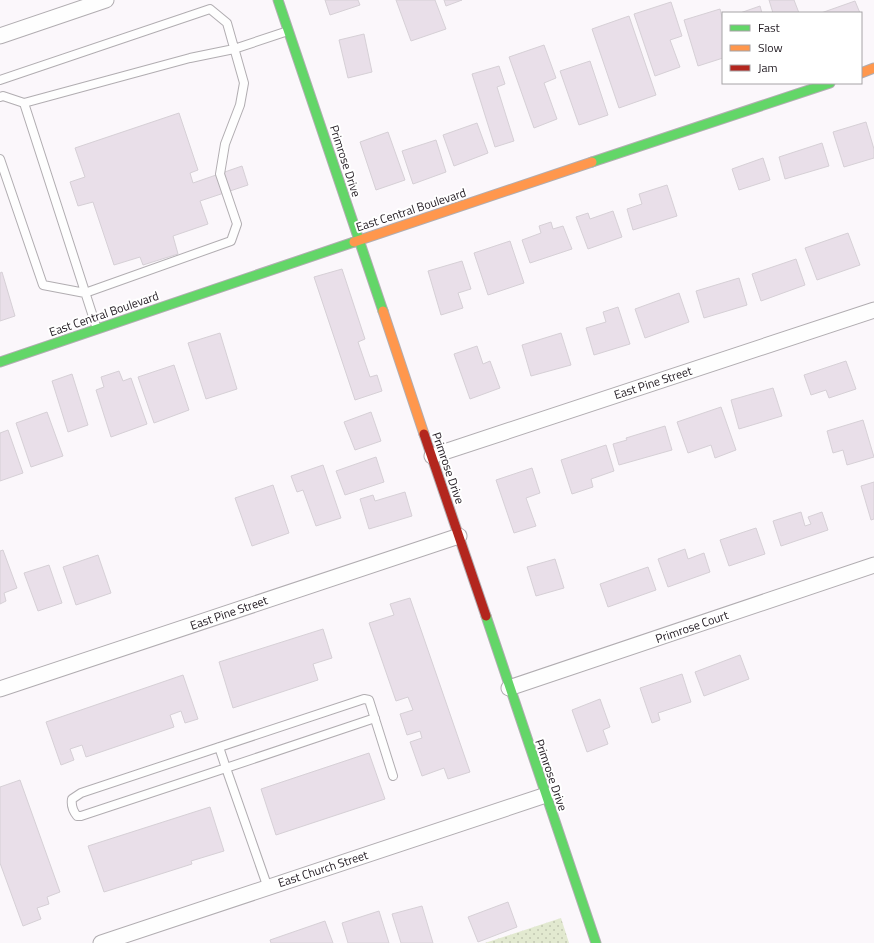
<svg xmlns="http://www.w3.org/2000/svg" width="874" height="943" font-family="'Titillium Web',sans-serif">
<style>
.park{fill:url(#park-dots)}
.building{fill:#e9dfe9;stroke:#d6d0d6}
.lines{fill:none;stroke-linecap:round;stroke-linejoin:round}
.lane-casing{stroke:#b1adb1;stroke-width:10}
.street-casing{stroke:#b1adb1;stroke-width:17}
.fast-casing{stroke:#b1adb1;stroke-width:11}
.slow-casing{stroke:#b1adb1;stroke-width:11}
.jam-casing{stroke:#b1adb1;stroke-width:11}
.lane{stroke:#fefefe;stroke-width:8}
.street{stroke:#fefefe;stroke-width:15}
.fast{stroke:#63d668;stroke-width:9}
.slow{stroke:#ff974d;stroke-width:9}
.jam{stroke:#b3261e;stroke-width:9}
.labels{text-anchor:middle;stroke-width:4;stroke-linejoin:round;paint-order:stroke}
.street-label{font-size:12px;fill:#211a21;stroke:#fff}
</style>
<defs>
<pattern id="park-dots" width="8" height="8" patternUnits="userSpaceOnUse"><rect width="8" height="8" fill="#e2e9d0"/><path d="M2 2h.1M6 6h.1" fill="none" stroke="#c2c7b2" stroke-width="1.8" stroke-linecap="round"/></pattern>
</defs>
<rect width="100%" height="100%" fill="#fbf7fb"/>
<path class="park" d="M561 918 569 943H485Z"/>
<path class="building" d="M325 0H358L360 5 330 15Z
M396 0H435L446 29 411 41Z
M444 0H462L446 6Z
M769 0H794L799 13H773Z
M855 1 860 13H821Z
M671 2 682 36 670 40 680 67 655 76 634 14Z
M760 6 762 13H740Z
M720 9 723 21V58L698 66 684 20Z
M629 16 656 95 619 108 592 29Z
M364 34 372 72 348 78 339 40Z
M544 45 556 78 544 83 557 119 534 128 509 57Z
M590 61 608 115 579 125 560 71Z
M499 66 505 84 497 87 514 141 495 147 472 74Z
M179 113 198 170 190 173 193 183 242 166 248 185 200 201 208 224 173 236 178 254 143 265 140 257 114 265 93 202 78 206 70 182 85 177 75 148Z
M866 122 874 149V158L844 167 833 132Z
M477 123 488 153 454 166 443 135Z
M388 132 405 180 376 190 360 142Z
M436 140 446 172 413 184 402 151Z
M822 143 829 166 785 179 779 157Z
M763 158 770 180 739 190 732 169Z
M667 185 677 216 633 230 627 209 642 204 639 194Z
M613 211 622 237 588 249 576 217 588 213 590 219Z
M551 222 553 229 563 226 572 249 530 263 522 240 541 233 539 226Z
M848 233 860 265 817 280 805 248Z
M510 241 524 283 488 295 474 253Z
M796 259 805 285 761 301 752 274Z
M462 261 471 289 458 293 463 308 441 315 428 271Z
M342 269 365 339 358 342 370 377 377 375 382 391 355 400 314 277Z
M2 272 15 316 0 321V273Z
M739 278 747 305 704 318 696 291Z
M679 293 689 322 645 338 635 309Z
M618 307 630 344 594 355 586 328 606 322 603 312Z
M220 333 237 389 206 399 188 343Z
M561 333 571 365 531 376 522 345Z
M477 346 483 364 490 361 500 388 470 399 454 354Z
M846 361 856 389 829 398 826 390 811 395 804 375Z
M174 365 189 410 154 423 138 377Z
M119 371 123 381 131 378 147 424 111 437 96 390 104 387 101 377Z
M72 374 88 425 68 432 52 381Z
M773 388 782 416 739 429 731 400Z
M721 407 736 450 715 458 711 445 688 453 677 422Z
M47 412 63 456 31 467 16 423Z
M371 412 381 441 355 450 344 422Z
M863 420 874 457 847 465 843 450 833 453 827 431Z
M665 426 672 450 619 465 613 444 627 440 626 438Z
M8 430 23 473 0 481V433Z
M606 445 614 471 591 479 593 487 572 494 561 460Z
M376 457 384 482 345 495 336 471Z
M323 465 341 518 316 526 303 490 297 492 291 476Z
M532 468 540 493 526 498 536 526 514 533 496 480Z
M874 482V519L871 520 861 486Z
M273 485 289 533 252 546 235 498Z
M405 492 412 516 369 529 360 499 373 495 375 501Z
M801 512 805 526 811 524 808 517 822 512 828 530 781 546 773 521Z
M756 528 765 554 729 566 720 540Z
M685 549 688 559 704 553 710 572 668 587 658 559Z
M3 550 17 588 4 593 6 601 0 604V551Z
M98 555 111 593 76 605 63 567Z
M555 559 564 588 536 596 527 567Z
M49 565 62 603 38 611 24 573Z
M648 567 656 590 608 607 600 584Z
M410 598 470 772 448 779 444 768 422 776 410 742 422 738 420 731 407 735 400 714 413 710 408 697 396 701 369 623 394 615 390 604Z
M323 629 332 658 313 664 318 680 233 708 219 662Z
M740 655 749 679 704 696 695 672Z
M682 674 691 702 658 713 660 720 652 723 640 688Z
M183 675 198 719 185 723 181 711 170 715 174 727 86 757 82 745 70 749 74 760 61 765 46 722Z
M600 699 610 727 603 730 608 744 587 752 572 710Z
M369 753 385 799 276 835 261 789Z
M20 780 60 892 47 897 49 904 37 908 41 919 23 926 0 863V787Z
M210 807 224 851 191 861 192 864 104 892 88 846Z
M508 902 517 927 478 942 468 917Z
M422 906 433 943H401L392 914Z
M379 911 389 943H348L342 923Z
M325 921 333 943H271L270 940Z"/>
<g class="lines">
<defs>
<path id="lane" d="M0 80 210 9 227 23 244 83 240 105 225 144 220 174 237 224 231 241 85 293 43 285 0 159
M0 97 3 96 24 103 190 58 234 49 288 31
M24 103 97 329
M219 747 226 768 375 718
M268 888 226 768 81 816H77C73 811 71 805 72 799L81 793 364 699 369 700 393 776"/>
<path id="street" d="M0 36 106 0
M432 456 874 310
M509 688 874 565
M0 689 459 536
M101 943 546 795"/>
<path id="fast" d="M278 0 383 311
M592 162 830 83
M0 362 354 242
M486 616 596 943"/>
<path id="slow" d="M861 73 874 68
M354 242 592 162
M383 311 424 434"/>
<path id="jam" d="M424 434 486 616"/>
</defs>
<use href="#lane" class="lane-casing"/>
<use href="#street" class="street-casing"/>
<use href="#fast" class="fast-casing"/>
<use href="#slow" class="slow-casing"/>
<use href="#jam" class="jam-casing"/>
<use href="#lane" class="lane"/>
<use href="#street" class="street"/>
<use href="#fast" class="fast"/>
<use href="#slow" class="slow"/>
<use href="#jam" class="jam"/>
</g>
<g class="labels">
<g class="street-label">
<text transform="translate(345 161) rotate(72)" y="4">Primrose Drive</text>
<text transform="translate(411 210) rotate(-18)" y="4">East Central Boulevard</text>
<text transform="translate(104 314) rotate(-19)" y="4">East Central Boulevard</text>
<text transform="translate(653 383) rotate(-18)" y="4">East Pine Street</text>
<text transform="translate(448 468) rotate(71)" y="4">Primrose Drive</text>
<text transform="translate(229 613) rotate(-19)" y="4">East Pine Street</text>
<text transform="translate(692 627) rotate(-19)" y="4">Primrose Court</text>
<text transform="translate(551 775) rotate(71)" y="4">Primrose Drive</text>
<text transform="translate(323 869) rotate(-18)" y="4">East Church Street</text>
</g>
</g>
<rect x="722" y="12" width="140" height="72" fill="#ffffff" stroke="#a6a3a6"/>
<rect x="730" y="25" width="20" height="6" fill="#63d668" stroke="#a6a3a6"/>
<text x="758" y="32" font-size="12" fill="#211a21">Fast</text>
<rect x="730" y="45" width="20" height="6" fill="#ff974d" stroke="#a6a3a6"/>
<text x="758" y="52" font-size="12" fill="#211a21">Slow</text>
<rect x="730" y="65" width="20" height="6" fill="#b3261e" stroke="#a6a3a6"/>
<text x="758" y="72" font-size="12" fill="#211a21">Jam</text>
</svg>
